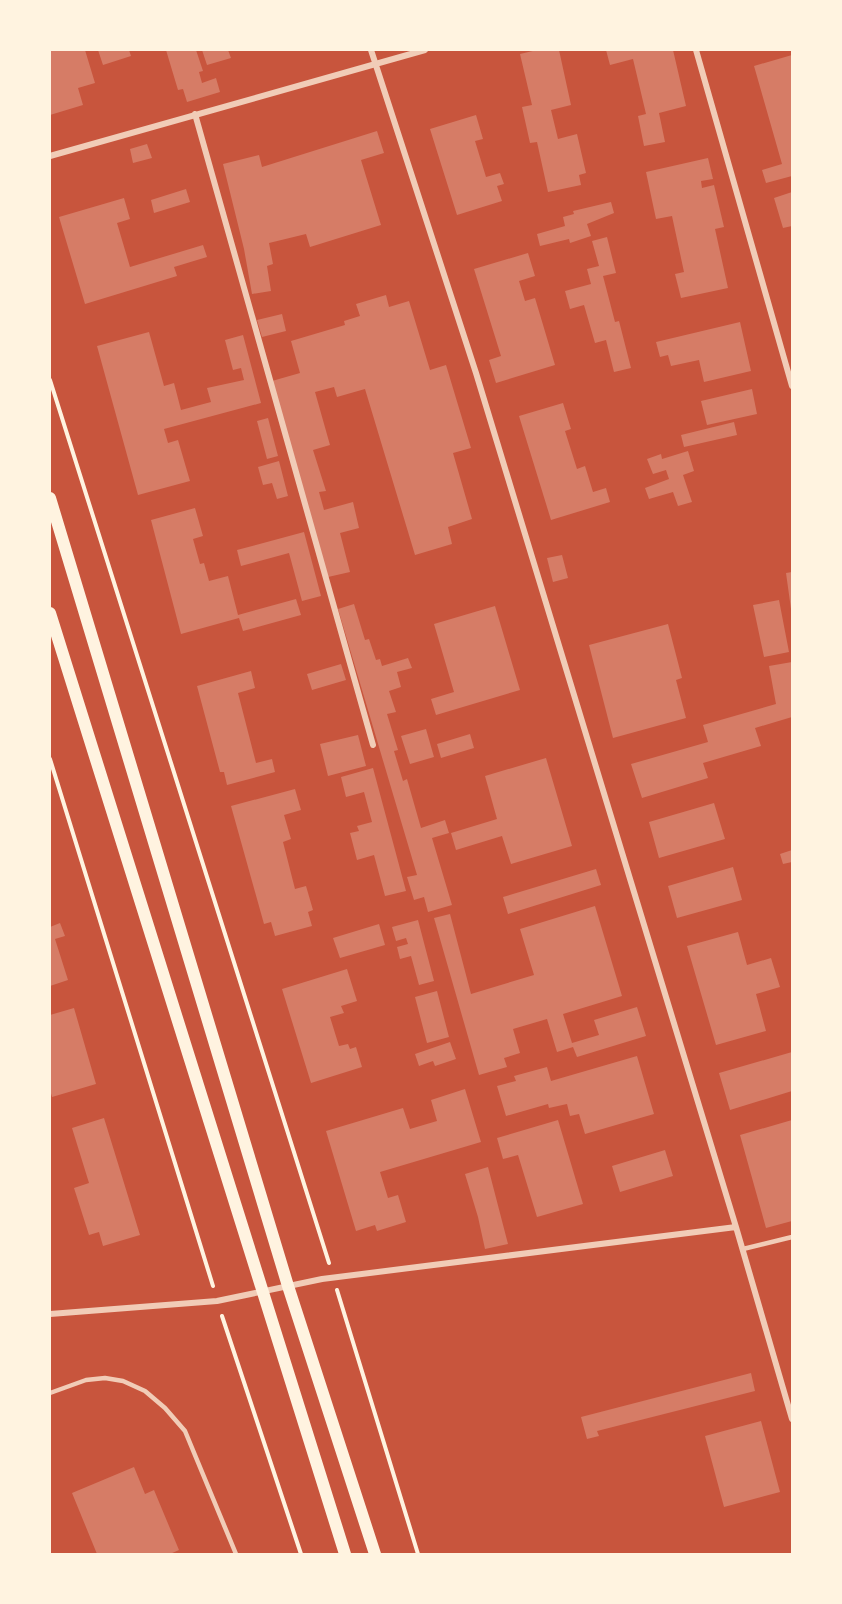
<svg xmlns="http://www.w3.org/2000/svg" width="842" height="1604" font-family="'Playfair Display',serif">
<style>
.building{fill:#d67c66}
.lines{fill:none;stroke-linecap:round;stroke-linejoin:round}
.path{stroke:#fff3e0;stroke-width:4}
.service{stroke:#f1ccb7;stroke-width:4.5}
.minor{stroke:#f1ccb7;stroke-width:6}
.secondary{stroke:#fff3e0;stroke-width:12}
</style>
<rect width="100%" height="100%" fill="#c8553d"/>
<path class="building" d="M50 50H85L95 83 78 88 83 105 50 115Z
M98 50H129L131 56 103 65Z
M166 50H196L203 71 199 72 202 83 216 78 220 92 187 102 183 89 178 90Z
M202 50H228L231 58 207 65Z
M537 50H559L571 105 551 110 558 139 577 134 586 173 579 175 581 185 548 192 537 142 530 143 522 107 532 105 520 54Z
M606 50H673L686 106 659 113 665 142 644 146 638 116 646 114 633 59 610 65Z
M792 55V176L766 183 762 170 782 164 754 66Z
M476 115 483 139 475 141 486 177 500 173 504 184 497 186 502 201 457 215 430 129Z
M377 131 384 153 361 160 381 225 310 247 306 234 269 243 273 264 267 266 271 291 252 294 244 249 223 164 259 155 262 167Z
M147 144 152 158 133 163 130 149Z
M708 158 713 179 701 181 702 188 714 185 724 227 715 229 728 288 681 298 675 274 684 272 672 216 656 219 646 172Z
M186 189 190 202 154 213 151 200Z
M792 192V226L783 228 774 198Z
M124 198 130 219 117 223 130 267 203 245 207 257 174 267 177 276 85 304 59 217Z
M611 202 614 213 587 224 591 236 570 243 569 239 540 246 537 234 565 226 563 217 574 214 573 211Z
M607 237 616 273 603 276 615 322 619 321 631 368 614 372 606 340 595 343 584 305 570 309 565 291 591 284 587 269 599 266 592 241Z
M528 253 535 276 519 281 525 301 535 298 555 365 496 383 489 360 501 356 474 269Z
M386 295 389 307 409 301 430 370 446 365 471 448 453 453 472 519 448 527 452 544 415 555 365 389 337 397 334 387 315 392 330 445 313 450 326 491 319 492 324 510 353 502 359 528 340 533 350 572 328 577 272 381 300 373 291 341 345 325 344 321 360 316 356 304Z
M282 314 286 331 262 337 257 320Z
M740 322 751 371 704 382 699 360 671 366 668 355 660 357 656 342Z
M149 332 164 386 174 383 181 410 211 402 207 388 244 380 241 368 233 370 225 340 243 335 261 403 164 429 168 443 178 440 190 481 138 495 97 346Z
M752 389 757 414 707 425 701 401Z
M563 403 571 429 565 431 577 469 585 466 593 492 606 488 610 502 551 520 519 416Z
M268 418 278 456 267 459 257 421Z
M734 422 737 435 684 447 681 435Z
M688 451 694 471 683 475 692 502 678 506 673 492 649 499 645 488 669 479 666 470 653 474 647 459 661 454 662 459Z
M279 461 288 496 277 499 272 483 263 485 258 467Z
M195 508 203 536 193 539 200 564 204 563 209 581 228 576 238 615 296 599 301 615 243 631 239 618 181 634 151 520Z
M304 532 321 596 302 601 289 553 241 566 237 550Z
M562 555 568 578 553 582 547 558Z
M792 572V609H791L786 573Z
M779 600 789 652 764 657 753 605Z
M354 604 365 640 369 639 376 660 380 659 382 666 408 658 412 668 397 672 401 687 389 691 396 712 387 714 398 750 394 751 403 781 407 779 421 828 445 820 449 833 432 838 452 905 428 912 424 897 414 900 407 877 417 875 338 609Z
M495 606 520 690 436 715 431 699 454 692 434 624Z
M668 624 682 678 676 680 686 718 613 738 589 645Z
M792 662V717L755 728 761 746 703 763 708 778 642 798 631 764 708 742 703 725 776 704 769 666Z
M341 664 346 680 312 690 307 674Z
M251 671 255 688 238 693 256 763 272 759 275 772 227 785 224 772H220L197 686Z
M426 729 434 757 410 764 401 736Z
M470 734 474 748 441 758 437 744Z
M358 735 366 766 328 776 320 744Z
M546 758 572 846 511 864 502 836 456 850 451 833 497 819 485 776Z
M373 768 406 891 385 896 374 855 357 860 350 833 359 831 357 826 372 822 364 792 346 797 341 777Z
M295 789 301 810 284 815 291 839 283 842 295 889 306 886 313 910 308 912 312 926 275 936 271 922 264 924 231 806Z
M714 803 725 839 659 858 649 822Z
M792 850V862L783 864 780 854Z
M733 867 742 900 677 918 668 886Z
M596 869 601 885 508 914 503 897Z
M595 906 622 996 563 1014 572 1043 599 1035 594 1020 637 1007 646 1036 577 1057 573 1047 557 1052 547 1019 513 1029 520 1053 504 1058 507 1067 479 1075 434 918 450 914 471 994 534 975 520 929Z
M418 920 434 981 419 985 411 956 400 959 397 947 408 944 406 938 396 941 392 927Z
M60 923 65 936 55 939 68 980 50 986V927Z
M379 924 385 945 340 958 333 938Z
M738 932 747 965 771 958 780 987 756 994 766 1031 716 1045 687 946Z
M347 969 357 1001 341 1006 344 1013 330 1017 339 1046 348 1044 350 1049 356 1047 362 1067 311 1083 282 989Z
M437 991 449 1037 427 1043 415 997Z
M74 1008 96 1084 52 1097 50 1090V1015Z
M450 1042 456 1059 435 1066 433 1061 419 1066 415 1054Z
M792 1052V1091L730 1110 719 1073Z
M637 1056 654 1114 585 1134 579 1114 570 1116 567 1104 549 1108 548 1104 506 1116 497 1086 516 1081 514 1076 547 1067 551 1081Z
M465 1089 481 1142 380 1172 388 1198 398 1195 406 1222 377 1231 375 1225 356 1231 326 1131 403 1108 410 1129 437 1121 431 1100Z
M104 1118 140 1235 103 1246 99 1232 89 1235 74 1188 89 1183 72 1128Z
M558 1120 583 1204 537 1217 518 1155 503 1159 497 1138Z
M792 1120V1221L766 1228 740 1135Z
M665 1150 673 1176 620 1192 612 1166Z
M488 1167 508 1244 485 1249 478 1217 465 1174Z
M751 1373 755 1391 597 1431 599 1436 587 1439 581 1417Z
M761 1421 780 1492 724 1507 705 1436Z
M134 1467 145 1494 154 1490 179 1550 170 1554H97L72 1493Z"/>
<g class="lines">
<path class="path" d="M50 380 329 1263
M50 759 213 1286
M337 1290 418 1554
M222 1316 301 1554"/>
<path class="service" d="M743 1249 792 1237
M50 1393 86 1380 105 1378 123 1381 145 1391 165 1408 185 1431 236 1554"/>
<path class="minor" d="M371 50 476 373 736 1227 792 1419
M696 50 792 386
M195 114 373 745
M50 156 425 50
M50 1314 217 1301 322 1279 736 1227"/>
<path class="secondary" d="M50 498 288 1286 375 1554
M50 613 345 1554"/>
</g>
<rect width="842" height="1604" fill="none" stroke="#fff3e0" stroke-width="102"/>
</svg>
